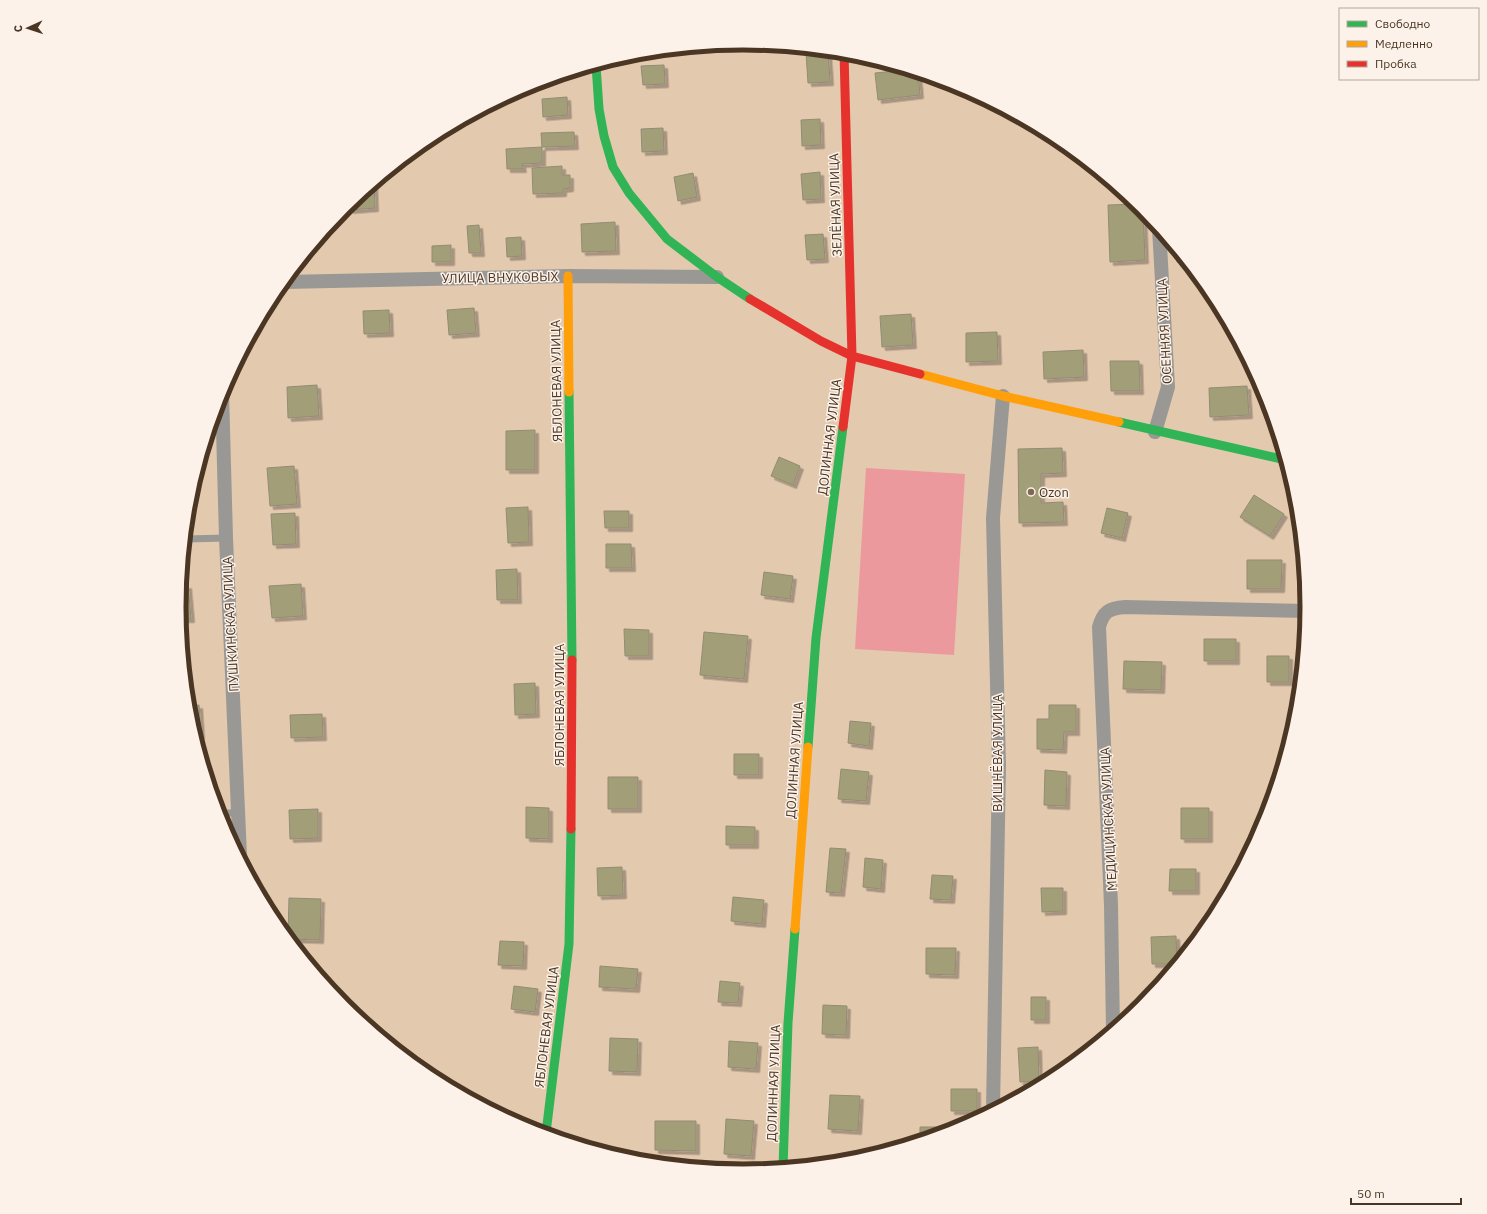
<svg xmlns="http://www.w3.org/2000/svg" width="1487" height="1214" font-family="'IBM Plex Sans',sans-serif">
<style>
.green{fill:#ec999e}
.building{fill:#a29f78;stroke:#938b75;filter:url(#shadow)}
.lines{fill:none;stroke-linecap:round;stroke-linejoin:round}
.lane{stroke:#9a9895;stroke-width:7}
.street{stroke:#9a9895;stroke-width:14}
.fast{stroke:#30b455;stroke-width:9}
.slow{stroke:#ff9f0a;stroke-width:9}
.jam{stroke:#e5322d;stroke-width:9}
.poi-dot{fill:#806953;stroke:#fcf2e9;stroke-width:1.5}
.labels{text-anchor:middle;stroke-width:3;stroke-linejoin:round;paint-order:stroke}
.street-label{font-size:13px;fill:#4a3622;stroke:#fcf2e9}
.poi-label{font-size:13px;fill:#4a3622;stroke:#fcf2e9;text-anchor:start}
.rim{fill:none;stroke:#4a3622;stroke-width:5}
</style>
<defs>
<filter id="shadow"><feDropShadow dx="3.5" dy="3.5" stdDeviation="0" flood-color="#0004"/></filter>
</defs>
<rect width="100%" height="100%" fill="#e3c9ae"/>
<path class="green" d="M866 468 965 474 954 655 855 649Z"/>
<path class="building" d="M828 52 830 82 808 83 806 53Z
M664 65 665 84 643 85 641 66Z
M905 70 918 73 920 95 878 100 875 73Z
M567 97 568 115 543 117 542 99Z
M820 119 821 145 802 146 801 120Z
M663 128 664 151 642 152 641 129Z
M574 132 575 146 542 147 541 133Z
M542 147V163L522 164 523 169H507L506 149Z
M562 166V175H570V188L563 189V193L533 194 532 168Z
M820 172 821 199 803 200 801 174Z
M693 173 697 197 678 201 674 177Z
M374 184 375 208 350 210 349 204Z
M1137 204 1143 209 1145 260 1110 262 1108 205Z
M615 222 616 251 582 252 581 224Z
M479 225 481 253H469L467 226Z
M823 234 825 259 807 260 805 235Z
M521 237 522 256 507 257 506 238Z
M451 245V262H432V246Z
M1177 250 1186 261 1177 262Z
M474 308 476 333 449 335 447 310Z
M389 310 390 333 364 334 363 311Z
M911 314 913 345 882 347 880 316Z
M997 332 998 361 966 362V333Z
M1083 350 1084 377 1044 379 1043 352Z
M1110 361H1139L1140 391H1111Z
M317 385 319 416 288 418 287 387Z
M1247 386 1249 415 1210 417 1209 388Z
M535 430V470H506V431Z
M1062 448 1063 473 1041 474V503L1063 502 1064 522 1019 523 1018 449Z
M779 457 800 466 793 485 771 476Z
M294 466 297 504 270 506 267 468Z
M1254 495 1284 514 1270 536 1240 517Z
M528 507 529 542 508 543 506 508Z
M1107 508 1128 513 1122 538 1101 533Z
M604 511H629V528H605Z
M295 513 296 544 273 545 271 514Z
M606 544H631L632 568H606Z
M1247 560H1282L1281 589H1247Z
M1298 562H1303L1306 592H1298Z
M517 569 518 600H497L496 570Z
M764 572 793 576 790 599 761 595Z
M301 584 303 616 272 618 269 586Z
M188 585 191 619H181L180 607 182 586Z
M624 629 649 630V656H625Z
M704 632 748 636 744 679 700 675Z
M1204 639H1236V661H1204Z
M1267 656H1289V682H1267Z
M1124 661 1162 662 1161 690 1123 689Z
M535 683 536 714 515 715 514 684Z
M199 705 201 735 196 736 189 706Z
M1049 705H1076V732H1064L1063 750 1037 749V719H1049Z
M322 714 323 737 291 738 290 715Z
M850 721 871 723 869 746 848 743Z
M734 754H759V775H734Z
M841 769 869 772 866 801 838 799Z
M1045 770 1067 772 1066 806 1044 805Z
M608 777H638V809H608Z
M526 807 549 808V839L526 838Z
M1181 808H1209V839H1181Z
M318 809V838L290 839 289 810Z
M726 826 755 827V845H726Z
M830 848 846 849 841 893 826 892Z
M865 858 883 860 881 889 863 887Z
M622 867 623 895 598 896 597 868Z
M1170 869H1196V891H1169Z
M932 875 953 876 951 900 930 899Z
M1041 888H1063V911L1042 912Z
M733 897 764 900 762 924 731 921Z
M289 898 321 899 320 940 290 939 288 936Z
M1176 936 1177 964H1152L1151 937Z
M500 941 524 942 523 966 498 965Z
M926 948H956L955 975 926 974Z
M600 966 638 969 636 989 599 987Z
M720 981 740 983 738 1003 718 1002Z
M514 986 538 989 535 1012 511 1009Z
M1031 997H1046V1020H1031Z
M823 1005 847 1006 846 1035 822 1034Z
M610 1038 638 1039 637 1072 609 1071Z
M729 1041 758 1043 756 1069 728 1067Z
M1038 1047 1039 1081 1020 1082 1018 1048Z
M951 1089H977V1111H951Z
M830 1095 860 1096 858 1131 828 1129Z
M726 1119 754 1121 751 1156 724 1154Z
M655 1121H696V1151L655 1150Z
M945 1125 963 1126 944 1133Z
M920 1127H940V1134L920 1140Z
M718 1168 746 1169V1171L718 1169Z"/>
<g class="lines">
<path class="lane" d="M186 539 226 538
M219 813H238"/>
<path class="street" d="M284 282 568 276 717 277
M222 392 226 538 240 856
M1155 432 1168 387 1159 228
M1113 1030 1111 905 1099 627C1103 612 1109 608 1125 607L1307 611
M993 1110 999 766 993 518 1003 396"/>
<path class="fast" d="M596 65 599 109 604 136 613 167 629 193 667 239 717 277 750 299
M569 392 572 660
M1119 422 1286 460
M808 747 816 638 843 427
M546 1133 569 944 571 829
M783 1167 788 1023 795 929"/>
<path class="slow" d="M568 276 569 392
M920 374 1003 396 1119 422
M795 929 808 747"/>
<path class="jam" d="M750 299 821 341 852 356 920 374
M843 427 852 356 844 53
M571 829 572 660"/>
</g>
<circle class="poi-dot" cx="1031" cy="492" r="4"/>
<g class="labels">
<g class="street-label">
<text transform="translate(835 205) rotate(-92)" y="5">ЗЕЛЁНАЯ УЛИЦА</text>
<text transform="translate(500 277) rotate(-1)" y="5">УЛИЦА ВНУКОВЫХ</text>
<text transform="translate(1164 331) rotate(-93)" y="5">ОСЕННЯЯ УЛИЦА</text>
<text transform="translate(556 381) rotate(-91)" y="5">ЯБЛОНЕВАЯ УЛИЦА</text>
<text transform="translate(829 437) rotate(-83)" y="5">ДОЛИННАЯ УЛИЦА</text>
<text transform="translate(230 624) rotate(-93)" y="5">ПУШКИНСКАЯ УЛИЦА</text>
<text transform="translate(559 705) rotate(-90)" y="5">ЯБЛОНЕВАЯ УЛИЦА</text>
<text transform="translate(997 753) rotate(-90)" y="5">ВИШНЁВАЯ УЛИЦА</text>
<text transform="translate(794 760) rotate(-86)" y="5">ДОЛИННАЯ УЛИЦА</text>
<text transform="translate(1108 819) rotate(-93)" y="5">МЕДИЦИНСКАЯ УЛИЦА</text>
<text transform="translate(546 1027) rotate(-83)" y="5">ЯБЛОНЕВАЯ УЛИЦА</text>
<text transform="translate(773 1083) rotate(-88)" y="5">ДОЛИННАЯ УЛИЦА</text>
</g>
<g class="poi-label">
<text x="1039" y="497">Ozon</text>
</g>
</g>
<path d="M0 0H1487V1214H0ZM186 607a557 557 0 1 1 1114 0a557 557 0 1 1-1114 0Z" fill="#fcf2e9" fill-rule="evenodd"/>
<path class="rim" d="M186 607a557 557 0 1 1 1114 0a557 557 0 1 1-1114 0Z"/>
<rect x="1339" y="8" width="140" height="72" fill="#fcf2e9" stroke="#b5a799"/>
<rect x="1347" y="21" width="20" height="6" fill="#30b455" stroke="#b5a799"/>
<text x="1375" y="28" font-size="12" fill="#4a3622">Свободно</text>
<rect x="1347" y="41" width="20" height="6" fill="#ff9f0a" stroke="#b5a799"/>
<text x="1375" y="48" font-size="12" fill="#4a3622">Медленно</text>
<rect x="1347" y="61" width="20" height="6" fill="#e5322d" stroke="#b5a799"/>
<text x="1375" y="68" font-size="12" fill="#4a3622">Пробка</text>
<g transform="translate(28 28) rotate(267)" stroke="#fcf2e9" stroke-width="3" paint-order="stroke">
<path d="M0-3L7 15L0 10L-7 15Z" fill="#4a3622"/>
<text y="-6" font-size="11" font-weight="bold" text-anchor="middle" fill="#4a3622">С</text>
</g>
<path d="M1351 1198v6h110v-6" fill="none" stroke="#4a3622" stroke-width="2"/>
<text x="1357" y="1198" font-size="12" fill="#4a3622" stroke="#fcf2e9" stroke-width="3" paint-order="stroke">50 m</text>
</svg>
